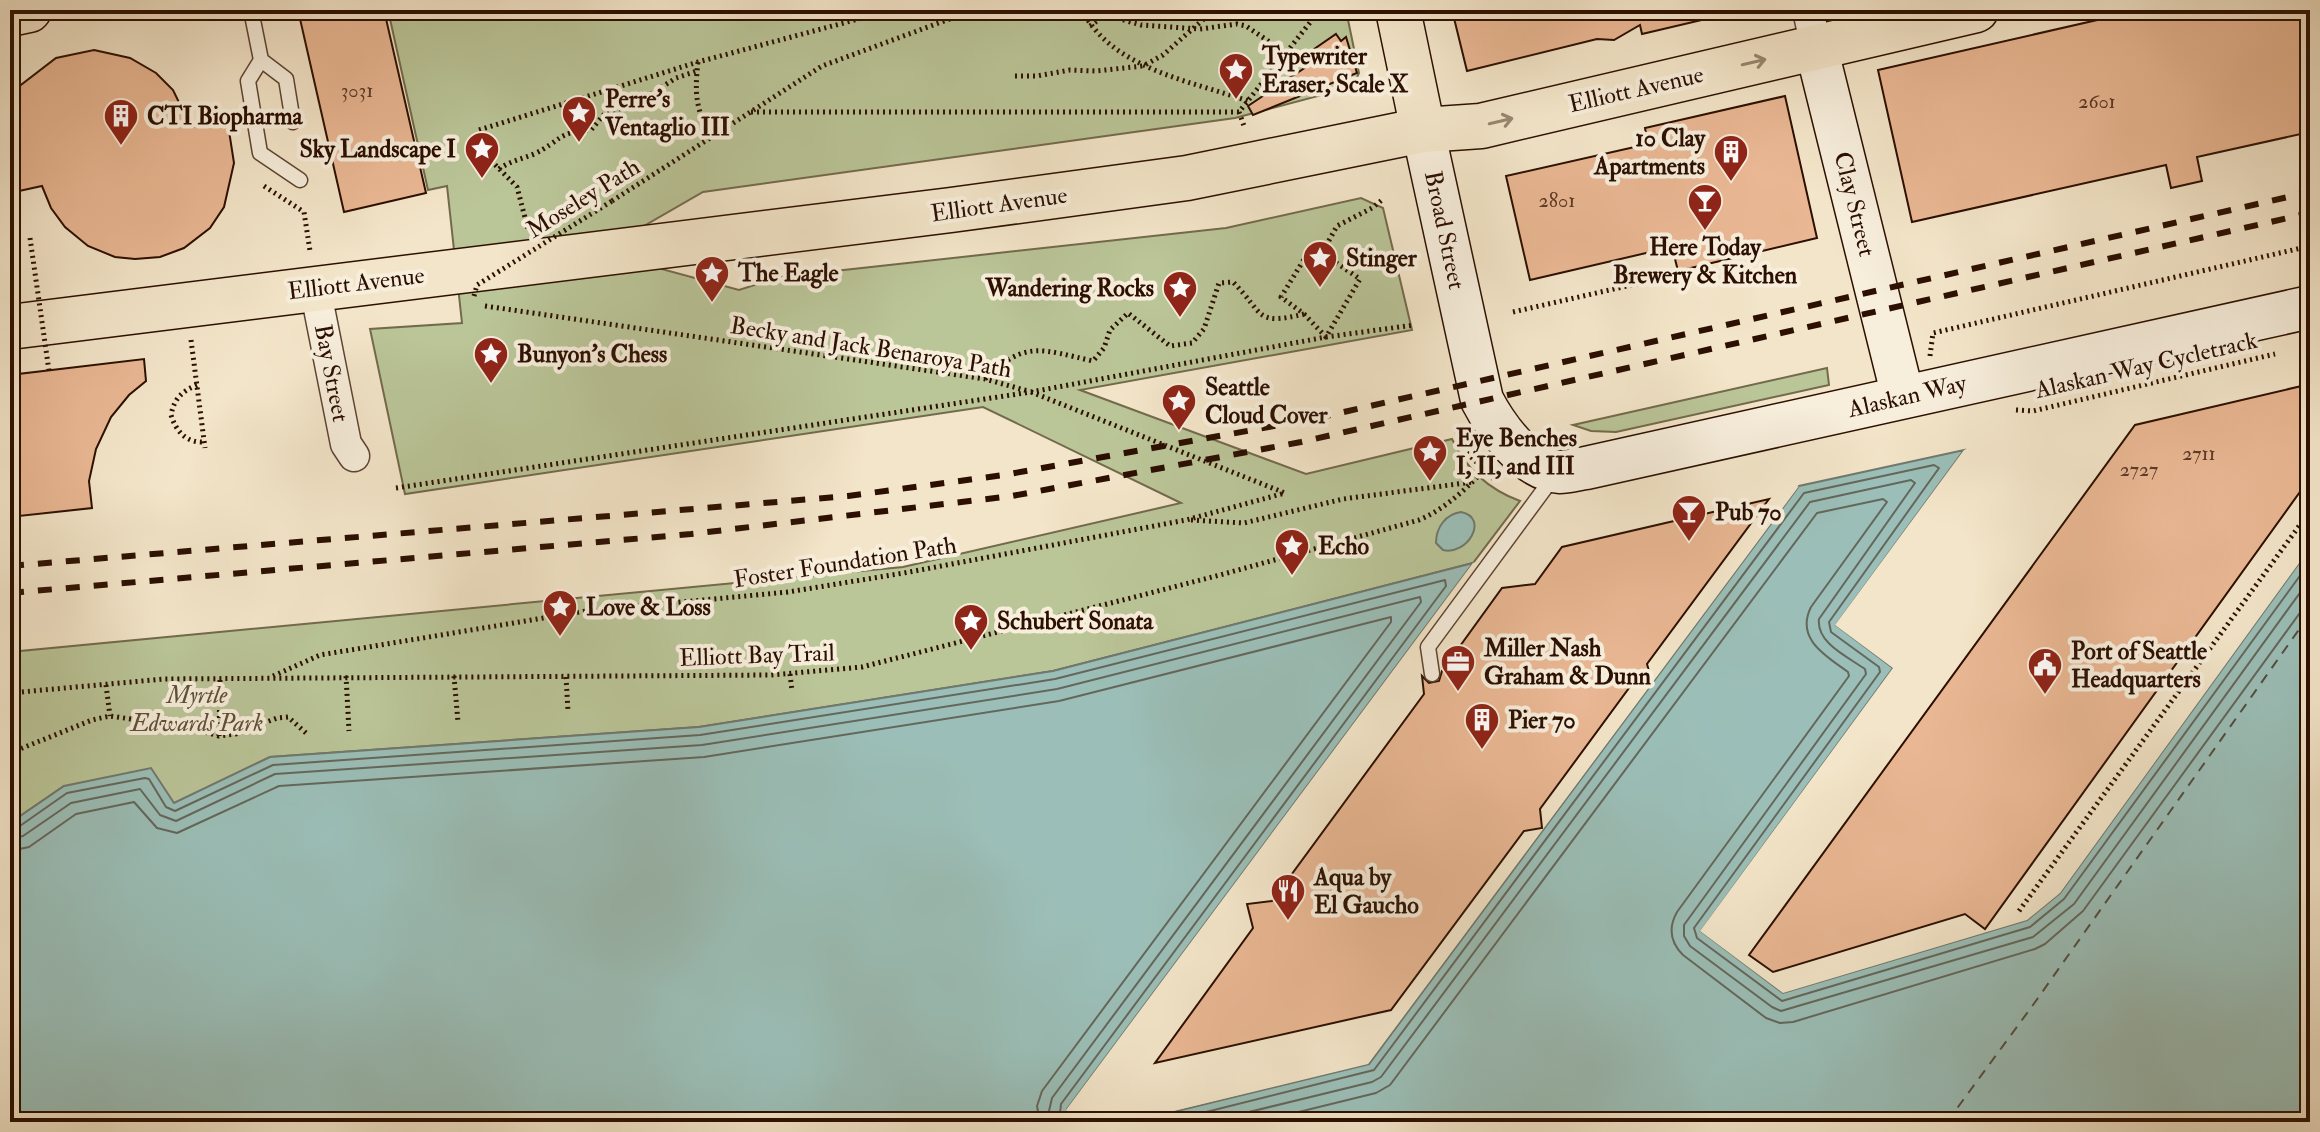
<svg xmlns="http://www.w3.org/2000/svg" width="2320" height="1132" font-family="'IM FELL Double Pica',serif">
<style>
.green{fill:#bac598;stroke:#736a4c;stroke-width:2}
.water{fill:#9bbfb8;stroke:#6f796f;stroke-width:2}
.pier{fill:#f3e5c9}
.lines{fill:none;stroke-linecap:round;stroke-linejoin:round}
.shore{stroke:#64675c;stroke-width:2}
.ferry{stroke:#534d41;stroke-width:2;stroke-dasharray:10 8;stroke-linecap:butt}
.building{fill:#e9b793;stroke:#2c0f01;stroke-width:2}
.lane-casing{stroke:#5e4433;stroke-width:17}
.street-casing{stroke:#5e4433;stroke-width:33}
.secondary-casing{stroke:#2c0f01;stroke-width:45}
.primary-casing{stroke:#2c0f01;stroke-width:47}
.path{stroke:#2c0f01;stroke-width:5;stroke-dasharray:2 4;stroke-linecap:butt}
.lane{stroke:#f7eedc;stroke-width:14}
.street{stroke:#f7eedc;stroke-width:30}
.secondary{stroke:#f7eedc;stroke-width:42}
.primary{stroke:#f3e5c9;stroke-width:44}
.rail{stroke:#2c0f01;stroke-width:6;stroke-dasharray:14 14;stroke-linecap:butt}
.path-bridge{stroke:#2c0f01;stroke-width:5;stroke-dasharray:2 4;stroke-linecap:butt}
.oneway{stroke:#99856f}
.labels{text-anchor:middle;stroke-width:8;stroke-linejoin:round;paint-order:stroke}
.number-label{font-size:20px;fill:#5b3926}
.poi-label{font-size:24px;font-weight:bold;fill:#2c0f01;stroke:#f7eedc;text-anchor:start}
.street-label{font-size:24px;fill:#2c0f01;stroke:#f7eedc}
.park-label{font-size:24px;font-style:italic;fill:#5e4f36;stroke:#f7eedc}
</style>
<rect width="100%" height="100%" fill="#f3e5c9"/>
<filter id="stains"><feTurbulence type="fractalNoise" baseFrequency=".0025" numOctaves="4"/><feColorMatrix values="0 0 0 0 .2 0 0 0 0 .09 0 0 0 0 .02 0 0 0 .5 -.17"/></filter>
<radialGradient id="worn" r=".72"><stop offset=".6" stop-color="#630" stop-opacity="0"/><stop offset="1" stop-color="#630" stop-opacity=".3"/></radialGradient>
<path class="green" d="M388 10H1346L1359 73 1352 87 1235 118 703 192 599 252 739 290 780 277 1226 228 1361 198 1383 208 1412 330 1080 390 1306 474 1452 439C1466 469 1490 490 1520 501L1473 563 1053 671 699 727 270 757 173 804 64 786 10 823V652L903 567 1181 503 983 407 405 494 370 329 462 323 447 186 428 190Z
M1827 368 1829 385 1616 432 1591 431 1573 425Z"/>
<path class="water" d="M1964 450 1836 625 1893 668 1701 931 1783 993 2027 920 2060 893 2310 548V1122H1132L1369 1064 1799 486Z
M1461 512C1490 518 1467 556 1443 550L1436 543C1436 527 1446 514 1461 512Z
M1473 563 1067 1109 1082 1122H10V823L64 786 151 768 174 803 270 757 699 727 1053 671Z"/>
<path class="pier" d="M1967 449 1841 625 1896 665V670L1706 930 1784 989 2025 916 2057 890 2310 544V548L2060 893 2027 920 1783 993 1700 931 1893 668 1835 625 1964 450Z
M1799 486 1368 1064 1128 1122 1131 1118 1366 1061 1793 488Z
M1476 562 1072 1109 1086 1122H1082L1066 1110 1473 563Z"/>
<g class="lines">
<path class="shore" d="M10 829 17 828 67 793 145 778 149 779 166 807 175 811 273 765 700 735 1055 679 1445 580 1446 586 1061 1104 1060 1113 1069 1122
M10 839 23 836 71 803 140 789 160 815 176 821 275 774 702 745 1057 689 1420 597 1421 602 1052 1098 1049 1111 1054 1122
M10 851 29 847 76 814 134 802 157 828 177 833 279 786 704 757 1059 701 1391 617V622L1042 1091 1037 1106 1040 1122
M1166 1122 1374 1070 1804 493 1934 465 1939 468 1829 622 1831 632 1879 667 1880 672 1694 928 1697 938 1782 1001 2030 927 2064 899 2310 562
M1208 1122 1372 1082 1381 1077 1810 502 1911 480 1915 483 1819 619C1816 643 1848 657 1865 669L1866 674 1684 925V936L1690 946 1772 1007 1781 1011 2033 937 2074 904 2310 579
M1258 1122 1376 1093 1390 1085 1817 513 1883 499 1887 502 1811 607C1795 639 1826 656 1848 672L1849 676 1677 912C1668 928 1670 942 1683 955L1766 1018 1780 1023 1793 1022 2035 949 2045 944 2083 911 2310 599"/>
<path class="ferry" d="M1947 1122 2033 1005 2310 614"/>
</g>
<path class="building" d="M298 10H384L426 193 344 212Z
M1452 10H1705L1706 19 1642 34 1640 25 1614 40 1597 39 1467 71Z
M2141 10H2310V132L2197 157 2202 181 2171 188 2166 165 1912 222 1878 70Z
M1336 34 1341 41 1346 37 1357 73 1253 115 1248 106 1309 65 1304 56Z
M94 50 130 58 156 73 173 90 191 127 227 118 234 163 224 207 210 228 184 248 160 257 135 259 115 257 88 246 65 227 51 208 42 186 10 193V101L17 88 56 58Z
M1785 96 1817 238 1678 271 1672 247 1530 280 1506 176 1648 144 1645 128Z
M144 359 146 381 129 395 111 417 96 449 89 481 92 508 10 517V375Z
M2310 384V478L1985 929 1965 914 1773 972 1749 955 2135 425Z
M1769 499 1647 664 1652 682 1632 684 1540 809 1542 828 1524 831 1391 1010 1155 1063 1253 928 1247 904 1272 901 1424 694 1422 676 1429 683 1439 681 1442 671 1502 588 1535 584 1562 547Z"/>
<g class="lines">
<defs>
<path id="lane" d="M251 10 261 60
M261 60 248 81 260 153 300 180
M261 60 286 79 293 122
M1432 674 1428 647 1554 476"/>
<path id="street" d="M1808 10 1816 47
M315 288 346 444 354 456"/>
<path id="secondary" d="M1816 47 1903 397
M1423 130 1482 400C1496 427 1526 470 1560 472 1568 472 1578 469 1586 468L2310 307"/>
<path id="primary" d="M1398 10 1423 130
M10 14 29 10
M10 327 951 210 1187 178 1423 130 1481 126 1976 10"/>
</defs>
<use href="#lane" class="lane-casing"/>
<use href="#street" class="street-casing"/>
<use href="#secondary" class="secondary-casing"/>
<use href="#primary" class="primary-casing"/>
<path class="path" d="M1082 10C1112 69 1191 81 1248 101
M2094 15V20
M1090 26 1101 18 1113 17 1141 25 1200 29 1237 24 1246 26 1286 53
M698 62C694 97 697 106 709 139
M1015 76H1037L1070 70 1096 71 1143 66 1163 55 1214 10
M751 112H1239L1320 10
M1239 112 1244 126
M479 130 698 62 892 10
M470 139 517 187 528 229
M499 169C510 161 522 159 534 154 561 141 557 132 591 130L607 111 630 107 676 78 697 71
M264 186 304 212 310 251
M612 201 822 66 974 10
M485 306 985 379 1028 391
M1513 312 1671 276
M1304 314 1326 337 1360 279 1322 253
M191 340 205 448
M1930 356 1933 333 2310 246
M985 379C1025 339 1043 350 1093 361L1104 348 1110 330 1128 313 1170 346 1192 343 1204 329 1219 283 1233 282C1265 314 1254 326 1304 314L1281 297 1311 248 1322 253 1337 226 1372 208 1382 200
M197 385C182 391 174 399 171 415 176 431 186 443 204 442
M2016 410 2033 411 2275 354
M1457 431 1466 452 1497 482
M396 488 1031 392 1326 337 1414 325
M1191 520 1244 523 1343 499 1473 482
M790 674 792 691
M273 676 320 655 586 611 788 592 904 573 1186 520 1285 493
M346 676 349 731
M454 676 458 722
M566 677 568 711
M106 685 110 716
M10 693 164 679 771 675 862 667 1220 575 1419 520C1447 508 1468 487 1489 465
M219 736 220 679
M10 753 92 720 110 716 187 727 219 736 236 734 277 718 288 717 306 733
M2019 911 2310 511"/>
<use href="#lane" class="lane"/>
<use href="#street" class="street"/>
<use href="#secondary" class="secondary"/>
<use href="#primary" class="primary"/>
<path class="rail" d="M10 566 848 496 1004 475 1313 419 2310 192
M10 593 691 534 1012 496 1301 442 2310 213"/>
<path class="path-bridge" d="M30 238 49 371
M474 296 477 285 612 201
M1031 392 1285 493"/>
</g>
<defs><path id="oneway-shaft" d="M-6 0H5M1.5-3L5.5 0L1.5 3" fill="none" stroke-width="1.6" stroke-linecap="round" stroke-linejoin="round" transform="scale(2)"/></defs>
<g class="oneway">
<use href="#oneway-shaft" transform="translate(1754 62) rotate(-13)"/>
<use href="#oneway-shaft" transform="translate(1501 121) rotate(-13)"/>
</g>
<defs>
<symbol id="sight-pin" viewBox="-11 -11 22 30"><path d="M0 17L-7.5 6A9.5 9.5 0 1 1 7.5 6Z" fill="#8f2418" stroke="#f7eedc"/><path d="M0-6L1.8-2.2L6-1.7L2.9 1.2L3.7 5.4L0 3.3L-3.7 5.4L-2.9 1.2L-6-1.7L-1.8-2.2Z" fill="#fff"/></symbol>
<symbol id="building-pin" viewBox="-11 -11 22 30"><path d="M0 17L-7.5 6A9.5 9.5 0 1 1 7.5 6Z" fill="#8f2418" stroke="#f7eedc"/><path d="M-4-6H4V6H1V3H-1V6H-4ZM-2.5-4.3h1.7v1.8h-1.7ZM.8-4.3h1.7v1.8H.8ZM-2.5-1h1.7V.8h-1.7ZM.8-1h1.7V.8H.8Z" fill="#fff"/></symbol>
<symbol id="bar-pin" viewBox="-11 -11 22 30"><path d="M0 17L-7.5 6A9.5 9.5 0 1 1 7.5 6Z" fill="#8f2418" stroke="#f7eedc"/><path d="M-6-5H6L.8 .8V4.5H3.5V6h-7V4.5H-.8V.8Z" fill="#fff"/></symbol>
<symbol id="office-pin" viewBox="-11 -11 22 30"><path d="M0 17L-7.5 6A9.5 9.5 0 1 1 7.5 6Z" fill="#8f2418" stroke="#f7eedc"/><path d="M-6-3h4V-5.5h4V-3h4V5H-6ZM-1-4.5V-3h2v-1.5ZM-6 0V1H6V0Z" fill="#fff"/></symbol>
<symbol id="civic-pin" viewBox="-11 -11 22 30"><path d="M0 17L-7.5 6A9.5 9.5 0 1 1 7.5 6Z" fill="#8f2418" stroke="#f7eedc"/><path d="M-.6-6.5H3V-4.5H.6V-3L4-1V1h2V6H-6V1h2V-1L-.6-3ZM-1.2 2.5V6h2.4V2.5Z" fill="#fff"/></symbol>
<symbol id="restaurant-pin" viewBox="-11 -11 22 30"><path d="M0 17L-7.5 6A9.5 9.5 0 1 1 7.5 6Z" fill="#8f2418" stroke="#f7eedc"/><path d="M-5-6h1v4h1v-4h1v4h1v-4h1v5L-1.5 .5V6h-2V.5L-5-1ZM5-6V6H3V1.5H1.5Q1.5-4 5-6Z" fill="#fff"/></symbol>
</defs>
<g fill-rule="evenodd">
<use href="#sight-pin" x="1216" y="50" width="40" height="54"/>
<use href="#sight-pin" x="559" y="93" width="40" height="54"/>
<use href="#building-pin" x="101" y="96" width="40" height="54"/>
<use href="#sight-pin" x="462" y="129" width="40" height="54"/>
<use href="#building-pin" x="1711" y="132" width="40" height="54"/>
<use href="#bar-pin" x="1685" y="181" width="40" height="54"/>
<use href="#sight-pin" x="1300" y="238" width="40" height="54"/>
<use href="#sight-pin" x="692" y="253" width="40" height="54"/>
<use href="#sight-pin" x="1160" y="268" width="40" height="54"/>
<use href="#sight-pin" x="471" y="334" width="40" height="54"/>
<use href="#sight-pin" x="1159" y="381" width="40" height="54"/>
<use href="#sight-pin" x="1410" y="432" width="40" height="54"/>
<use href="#bar-pin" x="1669" y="492" width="40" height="54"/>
<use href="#sight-pin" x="1272" y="526" width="40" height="54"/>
<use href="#sight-pin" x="540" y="587" width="40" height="54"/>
<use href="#sight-pin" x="951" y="601" width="40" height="54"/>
<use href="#office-pin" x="1438" y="642" width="40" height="54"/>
<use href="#civic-pin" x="2025" y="645" width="40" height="54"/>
<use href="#building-pin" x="1462" y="700" width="40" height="54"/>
<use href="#restaurant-pin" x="1268" y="871" width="40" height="54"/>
</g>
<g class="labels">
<g class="number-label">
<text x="357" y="97">3031</text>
<text x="2097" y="108">2601</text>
<text x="1557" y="207">2801</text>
<text x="2199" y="460">2711</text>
<text x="2139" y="476">2727</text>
</g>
<g class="poi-label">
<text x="1262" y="64">Typewriter<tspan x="1262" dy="28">Eraser, Scale X</tspan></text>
<text x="605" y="107">Perre’s<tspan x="605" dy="28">Ventaglio III</tspan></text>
<text x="147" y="124">CTI Biopharma</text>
<text x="1705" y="146" text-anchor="end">10 Clay<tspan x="1705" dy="28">Apartments</tspan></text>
<text x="456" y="157" text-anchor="end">Sky Landscape I</text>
<text x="1705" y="255" text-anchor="middle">Here Today<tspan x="1705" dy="28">Brewery &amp; Kitchen</tspan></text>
<text x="1346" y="266">Stinger</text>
<text x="738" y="281">The Eagle</text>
<text x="1154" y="296" text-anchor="end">Wandering Rocks</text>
<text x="517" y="362">Bunyon's Chess</text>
<text x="1205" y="395">Seattle<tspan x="1205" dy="28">Cloud Cover</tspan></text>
<text x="1456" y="446">Eye Benches<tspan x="1456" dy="28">I, II, and III</tspan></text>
<text x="1715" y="520">Pub 70</text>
<text x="1318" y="554">Echo</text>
<text x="586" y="615">Love &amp; Loss</text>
<text x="997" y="629">Schubert Sonata</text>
<text x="1484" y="656">Miller Nash<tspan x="1484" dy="28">Graham &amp; Dunn</tspan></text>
<text x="2071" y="659">Port of Seattle<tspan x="2071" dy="28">Headquarters</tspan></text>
<text x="1508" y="728">Pier 70</text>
<text x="1314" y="885">Aqua by<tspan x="1314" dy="28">El Gaucho</tspan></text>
</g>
<g class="street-label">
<text transform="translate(1636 89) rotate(-13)" y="8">Elliott Avenue</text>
<text transform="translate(583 198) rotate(-32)" y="8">Moseley Path</text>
<text transform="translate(999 204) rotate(-8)" y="8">Elliott Avenue</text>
<text transform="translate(1855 204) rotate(76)" y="8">Clay Street</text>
<text transform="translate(1445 230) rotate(78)" y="8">Broad Street</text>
<text transform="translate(356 283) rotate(-7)" y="8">Elliott Avenue</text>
<text transform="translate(871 347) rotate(9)" y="8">Becky and Jack Benaroya Path</text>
<text transform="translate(2146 365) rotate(-13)" y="8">Alaskan Way Cycletrack</text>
<text transform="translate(332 373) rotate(79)" y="8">Bay Street</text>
<text transform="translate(1907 396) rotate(-13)" y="8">Alaskan Way</text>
<text transform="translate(845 562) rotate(-9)" y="8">Foster Foundation Path</text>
<text transform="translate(757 655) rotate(-2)" y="8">Elliott Bay Trail</text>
</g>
<g class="park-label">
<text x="197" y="703">Myrtle<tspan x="197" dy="28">Edwards Park</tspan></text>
</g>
</g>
<rect width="2320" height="1132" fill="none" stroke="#f3e5c9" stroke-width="40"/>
<rect x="12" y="12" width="2296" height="1108" fill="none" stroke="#2c0f01" stroke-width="4"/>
<rect x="20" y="20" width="2280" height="1092" fill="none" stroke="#2c0f01" stroke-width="2"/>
<rect width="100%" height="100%" filter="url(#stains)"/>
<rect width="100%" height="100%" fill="url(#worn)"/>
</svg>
